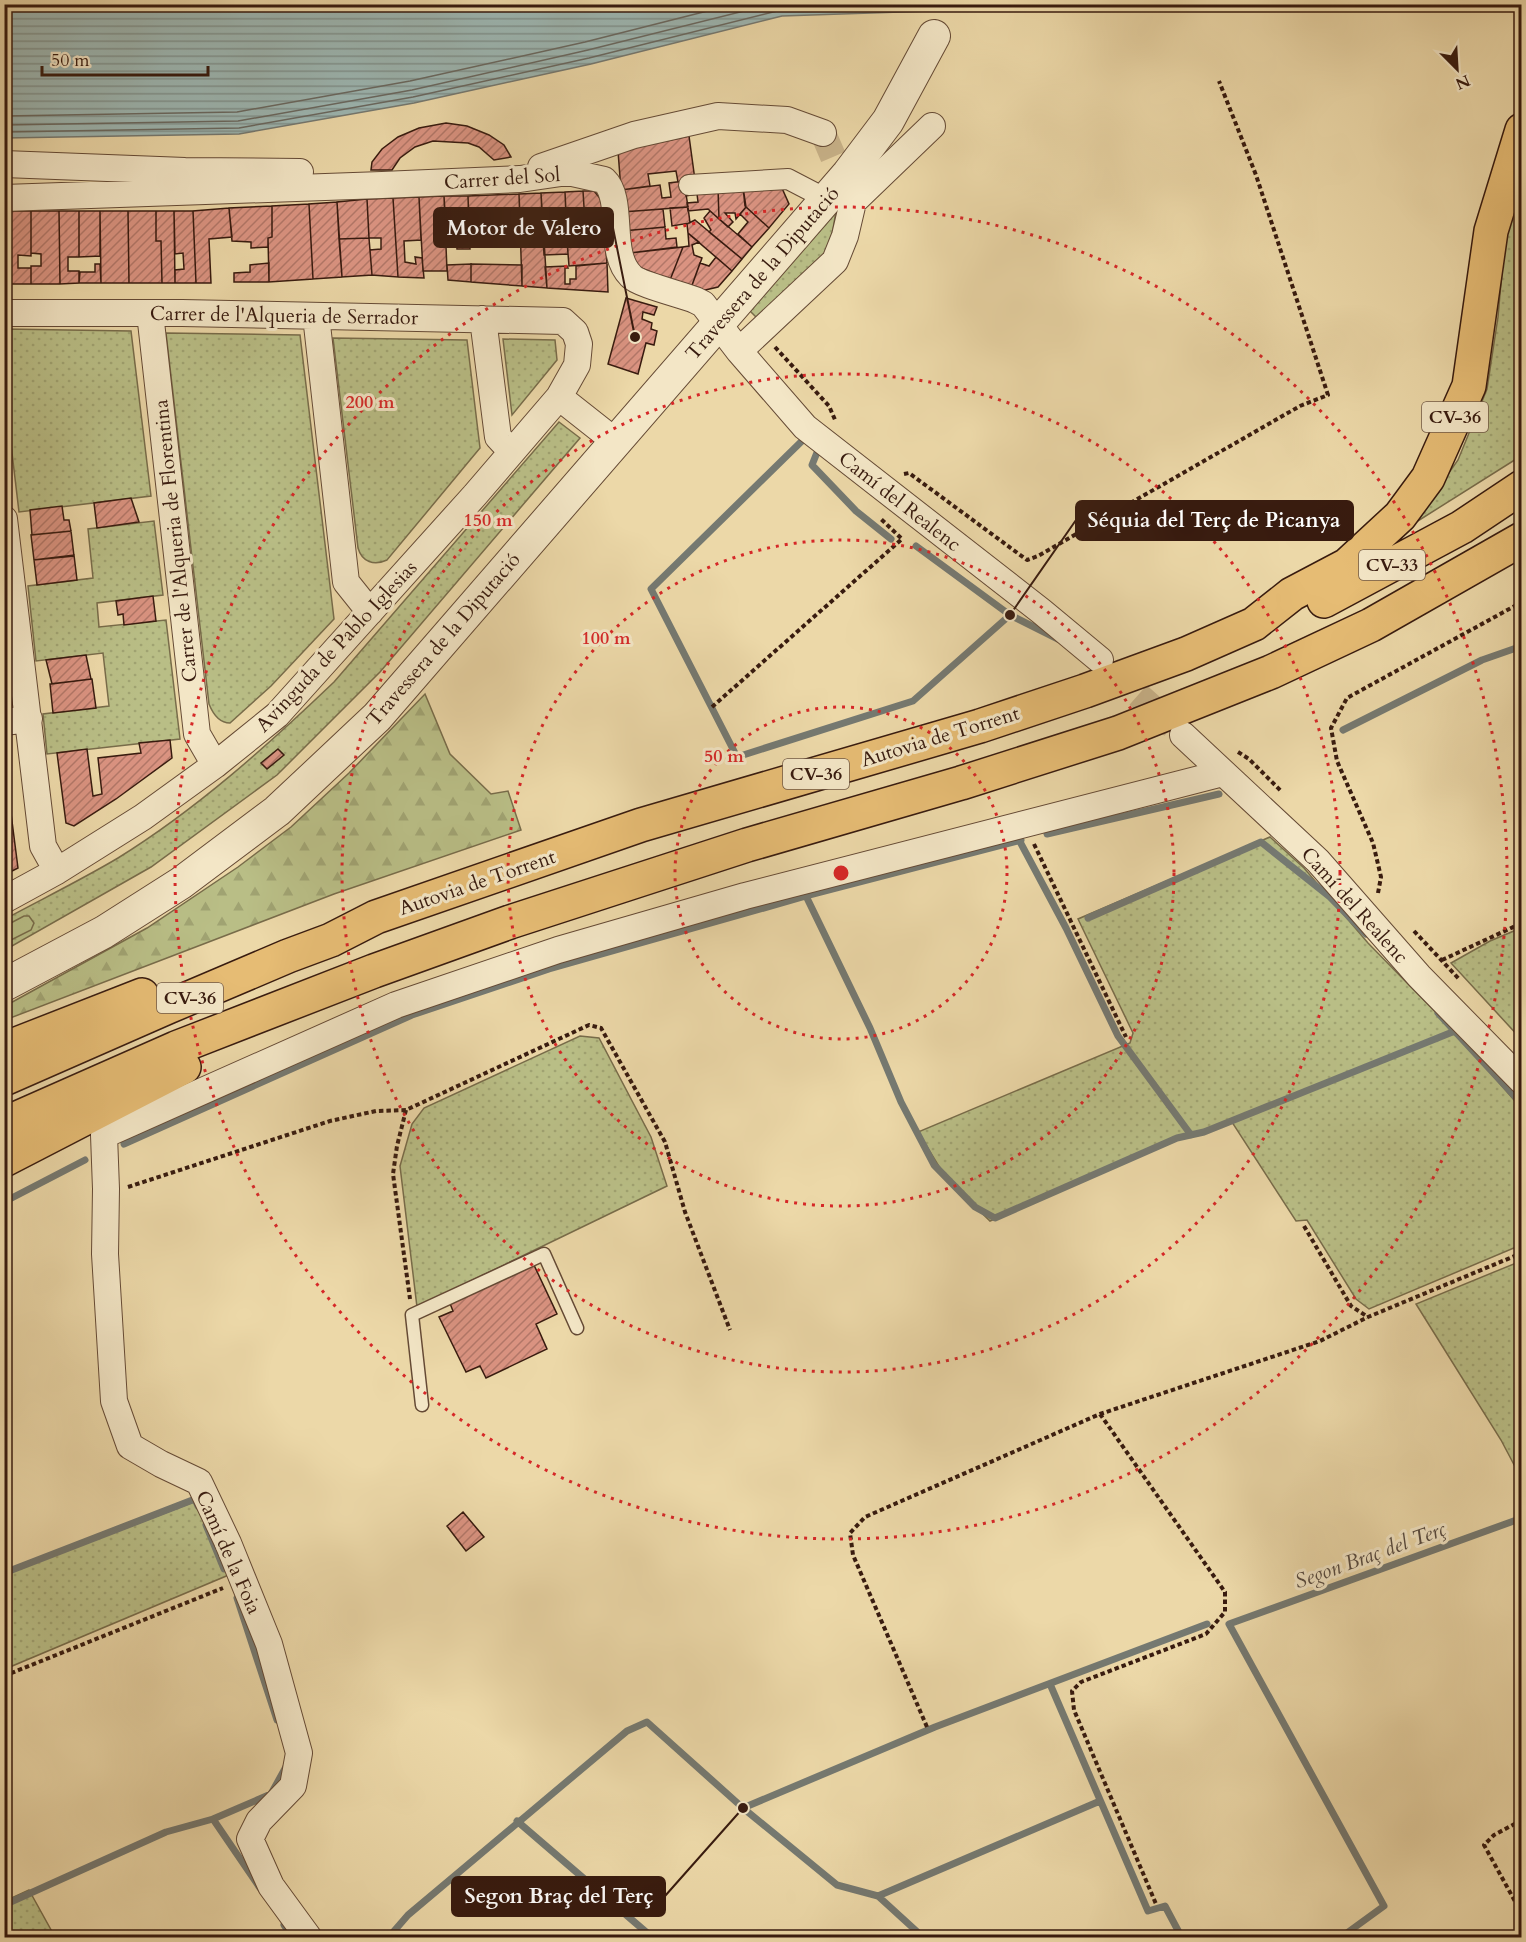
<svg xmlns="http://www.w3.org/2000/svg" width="1526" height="1942" font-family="Cardo,serif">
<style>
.grass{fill:url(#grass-dots);stroke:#786c4a;stroke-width:1.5}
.forest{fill:url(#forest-firs);stroke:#786c4a;stroke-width:1.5}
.green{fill:#b9be86;stroke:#786c4a;stroke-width:1.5}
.water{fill:url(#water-rules);stroke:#757971;stroke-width:1.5}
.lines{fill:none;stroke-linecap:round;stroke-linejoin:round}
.shore{stroke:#6a6961;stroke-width:1.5}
.stream{stroke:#757971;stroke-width:7}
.building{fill:url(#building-hatch);stroke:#381b0f;stroke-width:1.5}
.minor-tunnel{stroke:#c8b289;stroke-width:26;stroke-dasharray:26 13;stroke-linecap:butt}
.service-casing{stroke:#654a35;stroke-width:15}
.pedestrian-casing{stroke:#654a35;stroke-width:22}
.minor-casing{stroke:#654a35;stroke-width:28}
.tertiary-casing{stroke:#654a35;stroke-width:34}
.trunk-casing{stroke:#381b0f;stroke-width:36}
.path{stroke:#381b0f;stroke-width:4;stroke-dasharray:4.5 3;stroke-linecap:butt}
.service{stroke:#f3e6c6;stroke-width:12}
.pedestrian{stroke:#f3e6c6;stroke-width:20}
.minor{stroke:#f3e6c6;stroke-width:26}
.tertiary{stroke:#f3e6c6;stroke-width:32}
.trunk{stroke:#e6bc74;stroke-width:33}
.ring{fill:none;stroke:#d62828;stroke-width:3;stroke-dasharray:3 6}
.labels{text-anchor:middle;stroke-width:6;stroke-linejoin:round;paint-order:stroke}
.shield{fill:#f3e6c6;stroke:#705846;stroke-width:1.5}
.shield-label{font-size:18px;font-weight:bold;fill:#381b0f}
.street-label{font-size:20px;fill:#381b0f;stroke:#f3e6c6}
.water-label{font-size:21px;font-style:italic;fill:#564a40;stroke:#f3e6c6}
.centre{fill:#d62828;stroke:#f3e6c6;stroke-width:3}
.ring-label{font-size:18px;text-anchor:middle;font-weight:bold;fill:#d62828;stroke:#f3e6c6;stroke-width:6;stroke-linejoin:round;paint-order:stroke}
.leader{fill:none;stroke:#381b0f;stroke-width:2}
.callout-dot{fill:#381b0f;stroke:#f3e6c6;stroke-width:2}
.callout{fill:#381b0f;stroke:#381b0f;stroke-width:2}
.callout-label{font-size:21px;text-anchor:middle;font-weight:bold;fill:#fff}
</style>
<defs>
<pattern id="grass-dots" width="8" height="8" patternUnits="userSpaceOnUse" patternTransform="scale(1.5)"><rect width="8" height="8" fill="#b9be86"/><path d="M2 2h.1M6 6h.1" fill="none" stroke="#a0a372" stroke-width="1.8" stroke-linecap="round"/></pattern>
<pattern id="forest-firs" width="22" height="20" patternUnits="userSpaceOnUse" patternTransform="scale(1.5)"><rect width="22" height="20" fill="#b9be86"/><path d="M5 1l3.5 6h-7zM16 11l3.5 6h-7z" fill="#a0a372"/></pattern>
<pattern id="water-rules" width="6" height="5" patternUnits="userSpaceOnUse" patternTransform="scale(1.5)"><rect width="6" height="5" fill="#9db7b3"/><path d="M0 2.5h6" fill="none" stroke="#819490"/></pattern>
<pattern id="building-hatch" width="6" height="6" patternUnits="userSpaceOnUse" patternTransform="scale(1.5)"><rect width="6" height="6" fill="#da9381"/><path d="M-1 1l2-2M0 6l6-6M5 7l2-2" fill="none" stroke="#b27768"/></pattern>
</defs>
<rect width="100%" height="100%" fill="#ecd8a8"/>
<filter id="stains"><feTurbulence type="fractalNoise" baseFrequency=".00333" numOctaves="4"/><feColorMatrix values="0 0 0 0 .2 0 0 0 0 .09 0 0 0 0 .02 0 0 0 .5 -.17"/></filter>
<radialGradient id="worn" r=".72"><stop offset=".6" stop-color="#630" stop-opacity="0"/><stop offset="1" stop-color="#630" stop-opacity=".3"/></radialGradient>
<path class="grass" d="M1520 190 1521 456 1413 524 1458 460 1487 389 1498 317 1507 215Z
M836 211 830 247 818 265 758 319 747 308Z
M4 329 131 331 151 496 19 512 5 394Z
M166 333 300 335 334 619 271 686 230 723C219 723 213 714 209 704Z
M333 338 467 340 480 448 387 560C374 566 362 562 358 548Z
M503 339 555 340 557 360 512 415Z
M559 422 580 438 380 672 277 775 151 867 5 950V919C42 899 81 880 118 858 197 809 267 746 334 682Z
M154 521 163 595 97 603 99 627 166 620 180 739 47 754 43 714 109 706 103 653 36 661 28 586 93 578 88 529Z
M1270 837 1304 868 1368 943 1455 1032 1521 1108V1245L1369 1309 1356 1299 1307 1220 1296 1221 1232 1122 1196 1132 990 1221 946 1178 918 1132 1130 1043 1133 1033 1078 919Z
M1521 928V1039L1451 963 1490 941Z
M580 1036 599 1038 651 1137 667 1186 417 1307 400 1166 412 1124 424 1108Z
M1521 1261V1478L1501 1440 1416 1304Z
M199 1500 231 1574 5 1669V1574Z
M29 1890 55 1937H5V1901Z"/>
<path class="forest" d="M425 694 450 754 491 794 508 791 521 830 334 894 5 1020V1006L147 928 238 867 291 827 349 773Z"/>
<path class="green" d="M24 916H29L34 923 31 930 5 943V926Z"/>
<path class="water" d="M4 5 5 4 994 5 960 10 782 16 591 64 414 103 239 134 5 138Z"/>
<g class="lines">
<path class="shore" d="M4 116 237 112 410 81 585 42 735 4
M4 125 238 121 412 90 588 50 772 4
M4 132 239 128 413 97 589 58 781 10 943 4"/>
<path class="stream" d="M806 437 651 589 737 757 913 701 1010 615
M814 445 818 450 812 465 856 511 891 539
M916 546 1010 615 1058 639
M1343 730 1482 660 1522 646
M1047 834 1219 794
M1019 840 1066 928 1118 1036 1191 1135
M806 896 870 1028 901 1102 934 1165 975 1207 995 1218 1177 1138 1204 1132 1455 1031
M1088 918 1261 842 1330 897 1366 934
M1438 1013 1522 1104
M124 1144 412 1015 549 969 806 896 1021 840
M4 1202 85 1160
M206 1525 224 1569
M4 1573 195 1499 198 1506
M237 1598 277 1720
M1050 1684 1148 1911 1165 1906 1182 1938
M743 1808 837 1885 878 1896 924 1938
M213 1819 271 1794 287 1765
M517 1821 653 1938
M878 1896 1100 1801
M4 1905 166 1832 213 1819 260 1888
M284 1925 293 1938
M388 1938 408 1915 627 1731 647 1722 743 1808 935 1727 1207 1624
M1340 1938 1384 1906 1229 1624 1522 1518"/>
</g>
<path class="building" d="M446 123 467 126 489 135 504 145 511 157 494 160 479 147 468 143 433 141 415 147 400 158 392 170H371L372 162 382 149 398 137 419 128Z
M689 136 695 180 678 182 676 171 648 174 650 186 621 190 618 151Z
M684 181 688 207 622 212 621 190 660 185 662 198 671 197 669 183Z
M781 186 789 204 769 228 745 206 743 187Z
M781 186 789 204 769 228 745 206 743 187Z
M743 187 746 207 736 219 735 213H725L733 222 728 227 719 219 718 188Z
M718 188 719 219 708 209 688 211 687 203 698 202 697 194 686 196 685 190Z
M583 191H594L603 202 605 238 586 239Z
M583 191 586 239 567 241 565 192Z
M565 192 568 254 544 255 541 193Z
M541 193 547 288 522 286 519 194Z
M519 194 521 241H497L496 228 469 229 468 196Z
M444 196 447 271H423L419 197Z
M444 196H468L470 249H457L455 228H446Z
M419 197 421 240 404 241 405 262 416 264 415 257 422 258 424 278 398 277 393 198Z
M393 198 398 277 372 275 370 250 381 249V238H369L367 199Z
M367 199 369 238 339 239 337 202Z
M337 202 342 277 313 279 309 204Z
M309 204 313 279 269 282 268 238 272 237V206Z
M272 206V237L268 238V247L251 248V242L232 241 229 208Z
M688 207 690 223 672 226 670 208Z
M746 207 769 228 752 247 738 234 748 222 740 214Z
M229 208 232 237 209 239 211 283H196L193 211Z
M663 209 665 227 623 231 622 212Z
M4 211H31V256L18 255V268H31V284H4Z
M31 211H59L60 284H31V266H41V254L31 253Z
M59 211H79V257H68V271H79V283L60 284Z
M79 211H100V256L79 257Z
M100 211H128L129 283H101Z
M128 211H156V241H161L162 283H129Z
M156 211H174L175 283H162L161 241H156Z
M174 211H193L196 283H175V270L184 269 183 253 175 254Z
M710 211 752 247 742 259 709 232 711 230 704 218Z
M695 220 742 259 732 271 688 233 687 224Z
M665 227 666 239 676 238 677 247 630 253 623 231Z
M688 233 699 242 692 245 694 255 702 258 691 288 670 280 683 247 689 246Z
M369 238 372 275 342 277 339 239Z
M605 238 607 263 569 266 567 241Z
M683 247 670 280 634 265 630 253Z
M716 257 732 271 718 287 701 291 691 288 700 263 709 266Z
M269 263V282H234V273L250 272V265Z
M607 263 608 292 547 288 545 267 567 266 568 268H565V284H570V279H576V266Z
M95 264H100L101 283H79L80 272H95Z
M471 264V282L448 280 447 265Z
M471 264 522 265V286L471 282Z
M626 298 657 307 654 315 643 312 642 319 652 323 651 329 657 331 654 345 646 343 638 374 608 364Z
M131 498 139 522 97 528 94 503Z
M62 506 64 520H69L71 531 32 535 30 510Z
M71 531 74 556 34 560 31 535Z
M74 555 77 580 37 585 34 560Z
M153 596 156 621 124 625 123 614 118 615 116 601Z
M86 655 91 679 52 684 46 660Z
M92 679 96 708 53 713 50 684Z
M170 740 172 758 116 799 74 826 66 823 57 753 87 749 93 796 102 794 98 758 141 753 139 743Z
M278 749 284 755 267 769 261 763Z
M4 759 18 868 4 875Z
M533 1263 557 1314 536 1324 547 1349 486 1378 480 1366 466 1372 439 1317 453 1311 449 1301Z
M463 1512 484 1537 466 1551 447 1526Z"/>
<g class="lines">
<path class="minor-tunnel" d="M823 133 849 194
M1109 669 1173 726"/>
<defs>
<path id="service" d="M422 1405 412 1315 544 1254 577 1328"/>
<path id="pedestrian" d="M689 185 788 179 813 192 825 201"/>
<path id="minor" d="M4 164 185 171 300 172
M541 167 634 135 718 116 787 120 823 133
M4 198 382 185 520 179 568 172 604 180C625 200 607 253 631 276 638 284 683 295 695 300L703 304 739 351 805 427 1041 611 1100 660
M4 313H182L563 321 575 332 579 344 577 365 559 397 475 495 277 715 215 765 143 817 57 871 4 900
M150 313 197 734 215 765
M316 316 346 582 370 612
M483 319 498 437 511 451
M739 351 835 261 845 236 853 202 932 126
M559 397 616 442
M4 519 43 846 57 871
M4 722 29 719
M1183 735 1318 861 1419 976 1522 1081
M309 1938 271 1886 250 1839 259 1821 293 1786 299 1753 269 1644 228 1543 199 1482 161 1464 130 1446 114 1401 105 1254 106 1189 104 1135 396 1005 558 950 745 896 1223 773"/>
<path id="tertiary" d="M4 985 104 932 181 883 277 811 377 717 848 174 888 121 934 36"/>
<path id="trunk" d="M1324 601 1462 527 1522 487
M4 1049 142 995
M4 1079 168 1007 288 956 331 940 376 917 641 825 980 726 1085 691 1186 654 1254 624 1292 594 1347 565 1400 516 1428 478 1469 386 1491 231 1522 130
M4 1124 176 1048 374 971 510 922 747 845 961 783 1118 733 1271 672 1371 625 1522 539
M4 1160 184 1067"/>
</defs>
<use href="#service" class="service-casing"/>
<use href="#pedestrian" class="pedestrian-casing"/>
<use href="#minor" class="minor-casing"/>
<use href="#tertiary" class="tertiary-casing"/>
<use href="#trunk" class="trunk-casing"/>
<path class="path" d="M775 347 829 406 836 422
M904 474 909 473 1027 560 1038 556 1300 406 1328 395 1256 175 1219 81
M712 707 902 539 881 519
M1238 752 1249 759 1281 791
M1034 844 1126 1037
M1378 893 1381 877 1373 843 1337 761 1331 728 1347 698 1522 602
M1414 931 1460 980
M1442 960 1522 923
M406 1110 397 1146 393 1174 410 1299
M128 1187 330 1121 376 1111 406 1110 589 1025 601 1028 665 1142 685 1212 730 1330
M1304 1226 1351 1306 1368 1317
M1100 1414 1225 1592V1612L1206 1634 1081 1682 1072 1691 1074 1710 1156 1904
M4 1676 223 1588
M927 1727 853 1555 850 1533 865 1517 1100 1414 1320 1341 1368 1317 1522 1253
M1522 1820 1494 1835 1484 1845 1522 1914"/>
<use href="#service" class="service"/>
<use href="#pedestrian" class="pedestrian"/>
<use href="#minor" class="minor"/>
<use href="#tertiary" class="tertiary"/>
<use href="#trunk" class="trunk"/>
</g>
<g class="ring">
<circle cx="841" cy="873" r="166"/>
<circle cx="841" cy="873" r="333"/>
<circle cx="841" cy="873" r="499"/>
<circle cx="841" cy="873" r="666"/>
</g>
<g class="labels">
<g class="shield">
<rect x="1422" y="402" width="66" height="30" rx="4.5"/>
<rect x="1359" y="550" width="66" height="30" rx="4.5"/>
<rect x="783" y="759" width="66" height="30" rx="4.5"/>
<rect x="157" y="983" width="66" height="30" rx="4.5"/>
</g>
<g class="shield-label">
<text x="1455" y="423">CV-36</text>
<text x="1392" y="571">CV-33</text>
<text x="816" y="780">CV-36</text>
<text x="190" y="1004">CV-36</text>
</g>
<g class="street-label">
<text transform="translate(502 178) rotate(-4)" y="7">Carrer del Sol</text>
<text transform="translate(762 273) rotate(-49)" y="7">Travessera de la Diputació</text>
<text transform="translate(284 315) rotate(1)" y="7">Carrer de l'Alqueria de Serrador</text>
<text transform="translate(900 501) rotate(38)" y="7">Camí del Realenc</text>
<text transform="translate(175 541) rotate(-96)" y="7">Carrer de l'Alqueria de Florentina</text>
<text transform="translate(443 639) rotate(-49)" y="7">Travessera de la Diputació</text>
<text transform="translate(336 646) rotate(-47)" y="7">Avinguda de Pablo Iglesias</text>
<text transform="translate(940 736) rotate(-17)" y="7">Autovia de Torrent</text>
<text transform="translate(477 882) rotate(-19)" y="7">Autovia de Torrent</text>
<text transform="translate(1355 905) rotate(48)" y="7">Camí del Realenc</text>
<text transform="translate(229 1552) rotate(66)" y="7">Camí de la Foia</text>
</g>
<g class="water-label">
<text transform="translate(1370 1555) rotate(-20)" y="7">Segon Braç del Terç</text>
</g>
</g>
<circle cx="841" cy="873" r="9" class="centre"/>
<g class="ring-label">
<text x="370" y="408">200 m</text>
<text x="488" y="526">150 m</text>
<text x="606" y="644">100 m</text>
<text x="724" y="762">50 m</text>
</g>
<path class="leader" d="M635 337L613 228M1010 615L1076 520M743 1808L665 1896"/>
<g class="callout-dot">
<circle cx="635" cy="337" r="6"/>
<circle cx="1010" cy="615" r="6"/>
<circle cx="743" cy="1808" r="6"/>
</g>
<g class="callout">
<rect x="434" y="208" width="179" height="39" rx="6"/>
<rect x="1076" y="501" width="277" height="39" rx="6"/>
<rect x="452" y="1877" width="213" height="39" rx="6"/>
</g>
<g class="callout-label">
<text x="524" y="235">Motor de Valero</text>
<text x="1214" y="527">Séquia del Terç de Picanya</text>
<text x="559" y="1903">Segon Braç del Terç</text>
</g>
<rect width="1526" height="1942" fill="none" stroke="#ecd8a8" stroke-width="24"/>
<rect x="6" y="6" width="1514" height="1930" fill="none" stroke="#381b0f" stroke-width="3"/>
<rect x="12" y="12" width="1502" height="1918" fill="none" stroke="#381b0f" stroke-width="1.5"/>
<g transform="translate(1457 69) rotate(156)" stroke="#f3e6c6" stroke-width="4.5" paint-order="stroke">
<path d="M0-4.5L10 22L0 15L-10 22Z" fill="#381b0f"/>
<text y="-9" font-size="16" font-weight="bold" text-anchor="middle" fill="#381b0f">N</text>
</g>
<path d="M42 66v9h166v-9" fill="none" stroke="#381b0f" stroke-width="3"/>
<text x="51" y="66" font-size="18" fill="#381b0f" stroke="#f3e6c6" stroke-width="4.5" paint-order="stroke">50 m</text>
<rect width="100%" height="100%" filter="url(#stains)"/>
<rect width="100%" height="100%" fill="url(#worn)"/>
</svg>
